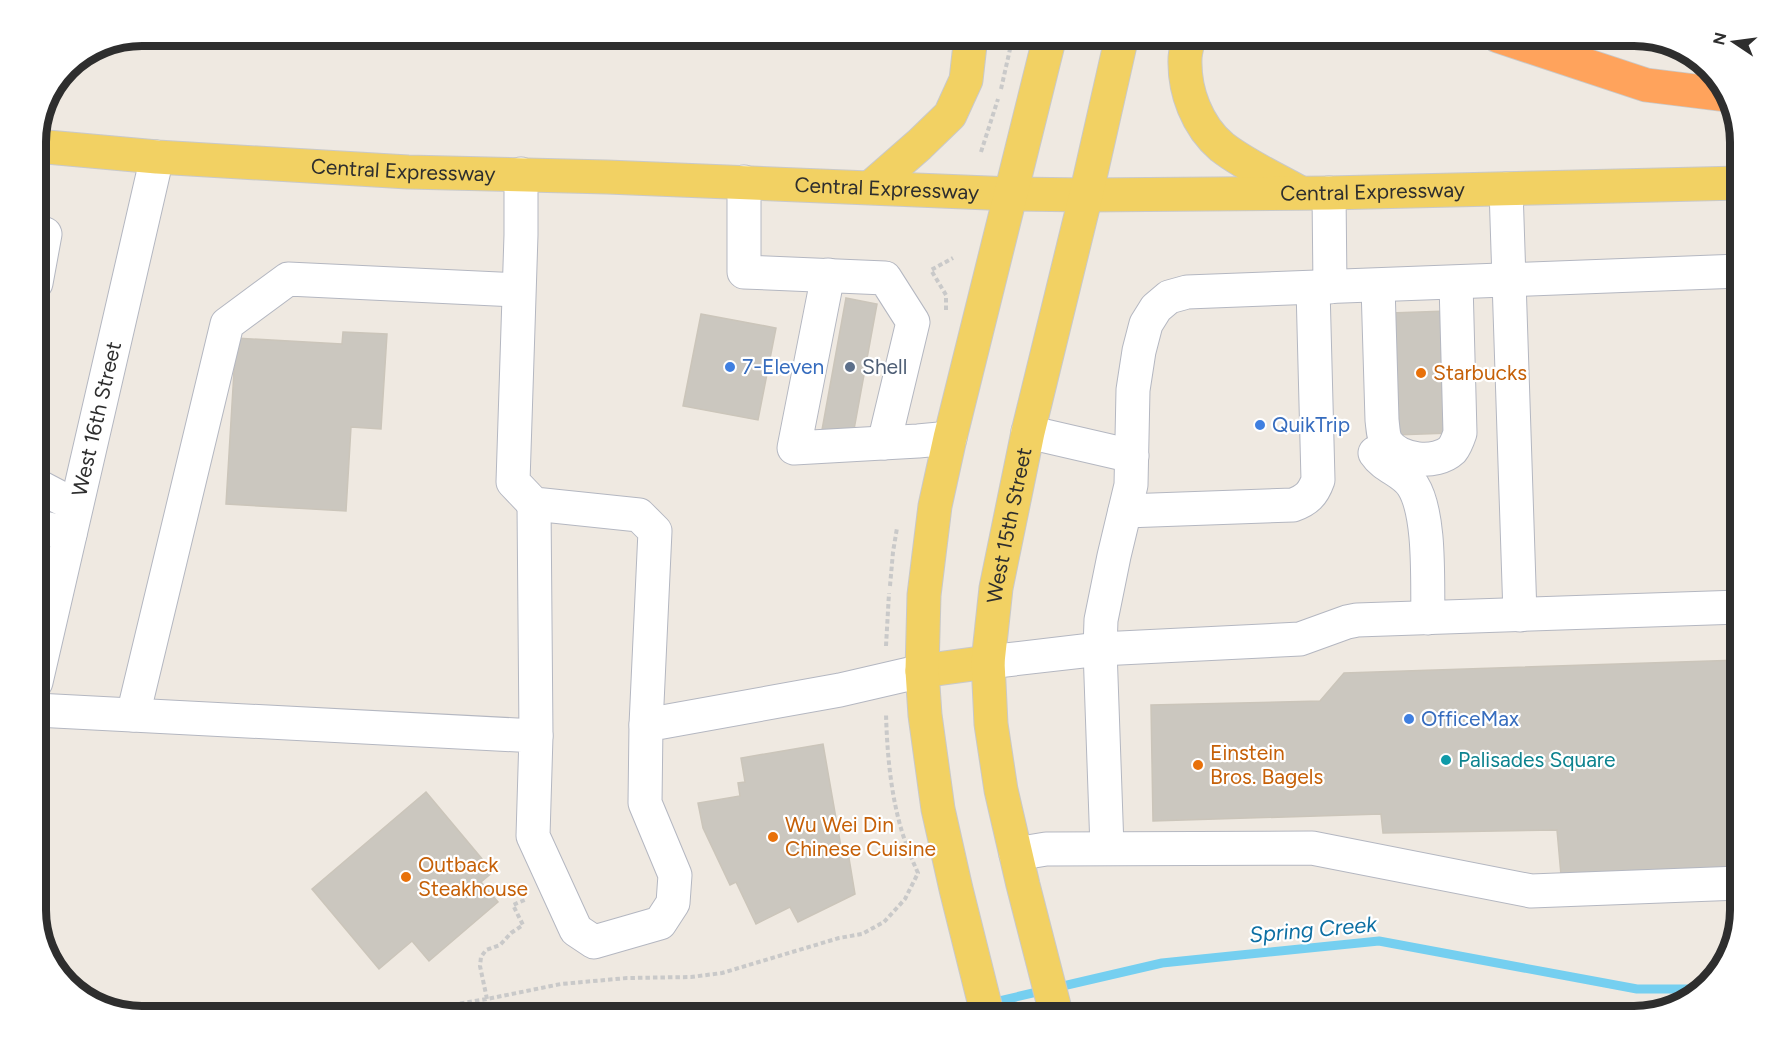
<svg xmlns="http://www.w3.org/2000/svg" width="1776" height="1053" font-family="Figtree,sans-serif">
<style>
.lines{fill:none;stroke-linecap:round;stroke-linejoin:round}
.stream{stroke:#75cff0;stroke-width:9}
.building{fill:#cbc7bf;stroke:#cbc5ba;stroke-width:1.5}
.minor-casing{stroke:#b4b7c1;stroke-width:35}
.major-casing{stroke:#c9c9c9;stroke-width:35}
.highway-casing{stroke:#c9c9c9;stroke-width:35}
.path{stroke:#c9c9c9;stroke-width:4;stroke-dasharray:4.5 3;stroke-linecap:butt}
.minor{stroke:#fff;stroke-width:33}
.major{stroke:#f2d163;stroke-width:33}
.highway{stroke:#ffa35c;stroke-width:33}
.shop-dot{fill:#3f7fe0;stroke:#fff;stroke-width:2}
.service-dot{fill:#5c6f8a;stroke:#fff;stroke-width:2}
.food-dot{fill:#e8710a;stroke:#fff;stroke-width:2}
.culture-dot{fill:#0f9aa8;stroke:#fff;stroke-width:2}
.labels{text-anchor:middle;stroke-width:4.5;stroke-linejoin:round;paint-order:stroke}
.street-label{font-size:21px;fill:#2e2e2e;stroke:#fff}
.shop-label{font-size:21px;fill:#366cbe;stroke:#fff;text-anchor:start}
.service-label{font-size:21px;fill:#4e5e75;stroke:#fff;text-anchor:start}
.food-label{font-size:21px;fill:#c56008;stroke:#fff;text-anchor:start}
.culture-label{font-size:21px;fill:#0d838f;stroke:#fff;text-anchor:start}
.water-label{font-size:22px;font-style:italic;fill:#0d6fa3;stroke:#fff}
.rim{fill:none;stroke:#2e2e2e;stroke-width:8}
</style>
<rect width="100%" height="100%" fill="#efe9e1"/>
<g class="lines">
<path class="stream" d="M930 1017 1162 963 1379 941 1637 989H1701"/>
</g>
<path class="building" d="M846 298 877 304 853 435 822 430Z
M1447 311 1450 433 1395 435 1391 313Z
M701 314 776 328 758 420 683 406Z
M343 332 387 334 381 429 351 427 346 511 226 504 236 338 342 344Z
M1740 660V869L1561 875 1557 830 1383 833 1381 814 1153 821 1151 705 1320 701 1344 673Z
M823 744 841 847 847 846 855 894 798 922 790 907 756 924 736 882 730 885 703 828 698 803 740 796 738 783 745 782 741 758Z
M426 792 493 872 481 882 498 902 429 961 412 941 379 969 312 889Z"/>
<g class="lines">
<defs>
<g id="minor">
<path d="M521 174V235L513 482 534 504 639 515 655 531 646 725"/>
<path d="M744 182V272L885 278 913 322 884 443"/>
<path d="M1506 189 1520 615"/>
<path d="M1329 193 1330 287"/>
<path d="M36 233 45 234 36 283"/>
<path d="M828 275 794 448 918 441 950 438"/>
<path d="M1378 286 1382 420C1383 428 1383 437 1387 443 1399 461 1436 465 1452 450 1456 445 1458 439 1460 433L1456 283"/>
<path d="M1028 432 1132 456"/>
<path d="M1375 453C1385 468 1404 471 1413 486 1431 515 1427 583 1428 618"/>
<path d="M36 485 76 506"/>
<path d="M534 504 536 736"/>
<path d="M1125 511 1293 505C1307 500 1313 494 1318 480L1313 288"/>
<path d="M36 526 70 534"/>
<path d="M988 662 1100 649 1300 639 1347 622 1357 620 1740 607"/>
<path id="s1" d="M36 682 157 157"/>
<path d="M36 710 536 736 533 836 576 930 594 942 660 923 673 903 675 875 645 803 646 725 840 690 922 671"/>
<path d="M133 715 227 324 288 279 518 290"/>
<path d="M1107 848 1100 649 1101 620 1114 556 1131 485 1133 390 1139 351 1146 324 1156 308 1169 297 1187 292 1740 271"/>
<path d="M1016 854 1046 849 1312 848 1531 891 1740 883"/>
</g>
<g id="major">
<path d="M1189 36C1188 43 1185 52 1185 59 1184 91 1197 126 1222 147 1245 165 1274 178 1299 192"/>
<path id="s2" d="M36 146 157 157 408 172 607 177 1012 194 1086 195 1329 193 1740 183"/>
<path d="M871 187 919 145 950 115 966 80 971 36"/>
<path d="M922 671 988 662"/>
<path d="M988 1017 956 889 938 809 925 715 922 671 924 595 935 506 950 438 1050 36"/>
<path id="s3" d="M1057 1017 1023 885 1001 790 991 724 988 662 996 588 1028 432 1086 195 1122 36"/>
</g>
<path id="highway" d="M1498 36 1646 85 1727 95"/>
</defs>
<use href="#minor" class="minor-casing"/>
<use href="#major" class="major-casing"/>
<use href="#highway" class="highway-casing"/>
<path class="path" d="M1001 89 1013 36
M981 152 998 99
M946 310V295L931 270 953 258
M890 586 893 552 897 528
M886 646 889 593
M487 999 480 966 481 957 486 950 500 945 511 933 523 925 513 905 527 899
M356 1017 414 1011 487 999 561 984 627 978 691 977 722 973 839 938 862 934 884 922 905 899 918 873C913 862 908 850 904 838 891 799 887 754 886 713"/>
<use href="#minor" class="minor"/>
<use href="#major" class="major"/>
<use href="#highway" class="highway"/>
</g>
<g class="shop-dot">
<circle cx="730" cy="367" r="6"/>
<circle cx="1260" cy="425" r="6"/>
<circle cx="1409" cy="719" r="6"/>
</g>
<circle class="service-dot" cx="850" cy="367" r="6"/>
<g class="food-dot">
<circle cx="1421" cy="373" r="6"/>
<circle cx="1198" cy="765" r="6"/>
<circle cx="773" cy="837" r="6"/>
<circle cx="406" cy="877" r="6"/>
</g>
<circle class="culture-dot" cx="1446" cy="760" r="6"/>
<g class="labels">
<g class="street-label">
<text dy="7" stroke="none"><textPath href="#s2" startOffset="368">Central Expressway</textPath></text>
<text dy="7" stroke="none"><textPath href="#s2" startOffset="852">Central Expressway</textPath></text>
<text dy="7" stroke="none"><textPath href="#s2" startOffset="1338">Central Expressway</textPath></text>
<text dy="7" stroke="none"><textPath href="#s1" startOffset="270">West 16th Street</textPath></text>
<text dy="7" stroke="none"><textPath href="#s3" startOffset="501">West 15th Street</textPath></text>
</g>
<g class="shop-label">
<text x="742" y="374">7-Eleven</text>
<text x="1272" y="432">QuikTrip</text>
<text x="1421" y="726">OfficeMax</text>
</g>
<g class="service-label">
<text x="862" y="374">Shell</text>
</g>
<g class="food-label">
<text x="1433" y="380">Starbucks</text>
<text x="1210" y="760">Einstein<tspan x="1210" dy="24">Bros. Bagels</tspan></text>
<text x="785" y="832">Wu Wei Din<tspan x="785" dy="24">Chinese Cuisine</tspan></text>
<text x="418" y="872">Outback<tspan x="418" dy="24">Steakhouse</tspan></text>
</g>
<g class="culture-label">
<text x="1458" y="767">Palisades Square</text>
</g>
<g class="water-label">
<text transform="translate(1313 929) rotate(-5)" y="8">Spring Creek</text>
</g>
</g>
<path d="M0 0H1776V1053H0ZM142 46H1634A96 96 0 0 1 1730 142V910A96 96 0 0 1 1634 1006H142A96 96 0 0 1 46 910V142A96 96 0 0 1 142 46Z" fill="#fff" fill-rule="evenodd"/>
<path class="rim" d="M142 46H1634A96 96 0 0 1 1730 142V910A96 96 0 0 1 1634 1006H142A96 96 0 0 1 46 910V142A96 96 0 0 1 142 46Z"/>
<g transform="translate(1734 42) rotate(283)" stroke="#ffffff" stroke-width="4.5" paint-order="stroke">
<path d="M0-4.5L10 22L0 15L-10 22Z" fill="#2e2e2e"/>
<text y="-9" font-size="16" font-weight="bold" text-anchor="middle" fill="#2e2e2e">N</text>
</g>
</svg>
